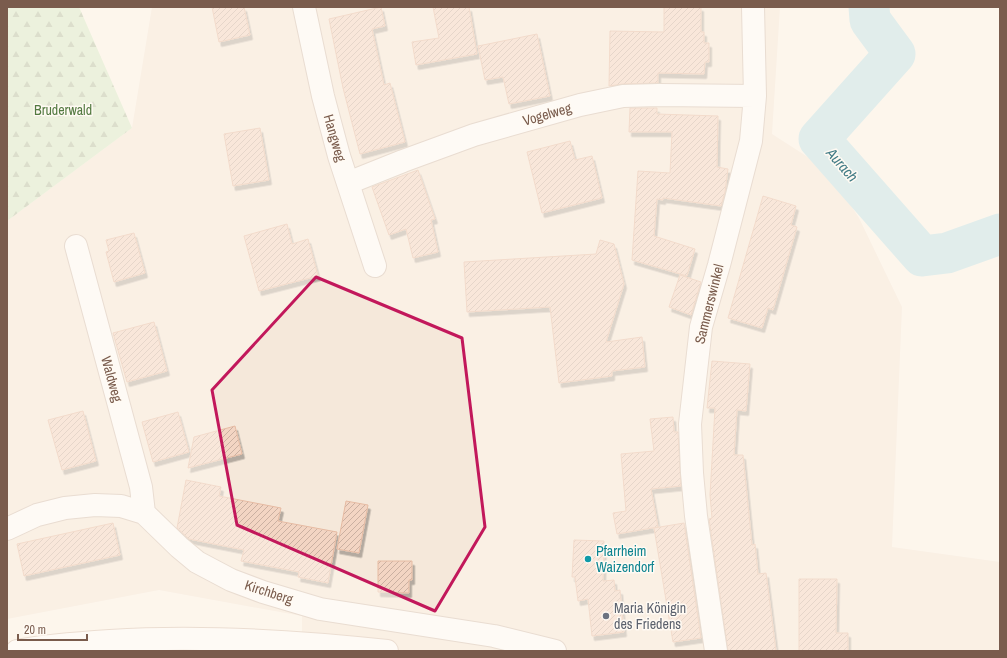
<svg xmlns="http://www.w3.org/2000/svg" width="1007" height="658" font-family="'Archivo Narrow',sans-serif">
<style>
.residential{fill:#f5e8da}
.forest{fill:url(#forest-firs)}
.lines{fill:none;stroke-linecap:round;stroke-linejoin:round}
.river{stroke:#bfe3e8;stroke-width:41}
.building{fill:url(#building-hatch);stroke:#e6bba3;filter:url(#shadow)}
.street-casing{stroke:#d1beb0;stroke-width:24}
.secondary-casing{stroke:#d6c0b0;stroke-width:24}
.street{stroke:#fff;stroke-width:22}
.secondary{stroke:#fff;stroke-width:22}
.marked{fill:none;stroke:#c2185b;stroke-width:3;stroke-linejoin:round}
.culture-dot{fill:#0f9aa8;stroke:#fffaf3;stroke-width:1.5}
.worship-dot{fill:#6b7280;stroke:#fffaf3;stroke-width:1.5}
.labels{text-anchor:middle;stroke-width:3;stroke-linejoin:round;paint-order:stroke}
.park-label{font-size:14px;fill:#537a41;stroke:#fffaf3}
.street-label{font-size:14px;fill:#7a5c4d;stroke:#fffaf3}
.culture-label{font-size:14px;fill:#0d838f;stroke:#fffaf3;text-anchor:start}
.worship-label{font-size:14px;fill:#5b616d;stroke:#fffaf3;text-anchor:start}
.water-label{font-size:15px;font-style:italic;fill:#437c86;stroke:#fffaf3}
</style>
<defs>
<pattern id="forest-firs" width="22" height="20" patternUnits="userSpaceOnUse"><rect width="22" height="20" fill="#d8ecc9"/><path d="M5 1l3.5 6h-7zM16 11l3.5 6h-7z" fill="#b4c2a5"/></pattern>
<pattern id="building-hatch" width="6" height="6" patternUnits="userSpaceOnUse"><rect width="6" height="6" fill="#f3d5c3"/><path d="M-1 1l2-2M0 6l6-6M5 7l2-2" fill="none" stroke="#cab0a1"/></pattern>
<filter id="shadow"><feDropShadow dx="2.5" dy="4.5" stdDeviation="0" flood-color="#0004"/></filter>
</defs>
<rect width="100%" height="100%" fill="#fdf6ec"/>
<path class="residential" d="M152 7H780L772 134 828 170 859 218 902 307 892 547 1000 562V651H302V616L159 590 7 619V221L132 128Z"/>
<path class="forest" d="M7 7H79L132 128 7 221Z"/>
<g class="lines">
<path class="river" d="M869 7 870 20 895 54 819 139 922 256 947 253 1000 234"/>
</g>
<path class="building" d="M212 7H244L250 35 219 42Z
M381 7 385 26 372 29 384 85 390 83 405 142 360 154 343 88 329 19Z
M433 7H469L477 54 416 65 412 42 439 38Z
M664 7H701V32H704V43H709V62H705L704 74 658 73V83L623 84 609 86 610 31 664 32Z
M537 34 550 96 509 104 503 77 485 80 478 46Z
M630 108H657V114L718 116 717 167 728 169 725 192 721 206 663 198V200L657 199 654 236 695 249 687 276 632 260 638 171 670 173 672 132H629Z
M260 128 269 180 233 186 224 134Z
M570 141 575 160 592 156 602 198 542 213 527 152Z
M418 170 435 219 431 220 438 252 413 258 406 229 389 235 372 187Z
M763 196 796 206 791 225 797 227 773 310 768 308 762 328 728 318Z
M287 224 292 244 308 239 318 276 259 291 244 236Z
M134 233 145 273 114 282 106 252 109 251 106 240Z
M600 240 614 244 624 284 606 342 642 337 645 367 612 371V376L559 383 550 307 467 312 464 262 596 254Z
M680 275 701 282 691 315 669 307Z
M154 322 167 371 127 382 113 333Z
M712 361 750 364 746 411 737 410 734 455H743L752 545 755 544 758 574 766 573 776 651H728L709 519 712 518 710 495 715 408H707Z
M83 411 96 461 62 470 48 420Z
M178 412 189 452 153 462 142 422Z
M673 417 674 432H678L681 486 651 489 658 527 617 534 613 513 626 511 621 454 654 451 650 419Z
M235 426 242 454 188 468 194 437Z
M186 480 221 487 219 496 281 508 278 521 337 532 328 583 298 577 299 572 241 561 244 550 189 539 177 528Z
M346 501 368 505 359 553 337 549Z
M113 523 120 555 24 576 17 544Z
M684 523 701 638 673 642 654 528Z
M574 540 604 541 603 581 614 580 615 591 620 590 624 632 592 636 588 599 578 601 575 577H572Z
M378 561H412V580H409V593L378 592Z
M799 579H837L836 633H848V651H799Z"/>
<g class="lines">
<defs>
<path id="street" d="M304 7 323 96 339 156 375 266
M348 183 403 161 474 135 580 105 623 96 659 95 755 96
M76 246 141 487 144 513
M7 529 37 515 65 508 95 505 121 506 144 513 179 547 197 562 231 580 263 592 320 609 494 636 555 651
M716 651 696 516 692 473 690 424 701 327 719 265 751 141 755 96 753 7"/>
<path id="secondary" d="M17 651C48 645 79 643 110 641 203 635 295 641 387 651"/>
</defs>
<use href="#street" class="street-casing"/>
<use href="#secondary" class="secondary-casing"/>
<use href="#street" class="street"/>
<use href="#secondary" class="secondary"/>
</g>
<path d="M0 0H1007V658H0ZM316 277 462 338 485 527 435 611 237 525 212 390Z" fill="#fdf6ec" fill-opacity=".55" fill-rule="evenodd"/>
<path class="marked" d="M316 277 462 338 485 527 435 611 237 525 212 390Z"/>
<circle class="culture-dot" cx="588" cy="559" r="4"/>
<circle class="worship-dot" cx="606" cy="616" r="4"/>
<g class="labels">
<g class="park-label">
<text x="63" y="115">Bruderwald</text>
</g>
<g class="street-label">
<text transform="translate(547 114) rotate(-16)" y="5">Vogelweg</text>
<text transform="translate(335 138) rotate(74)" y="5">Hangweg</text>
<text transform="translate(709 304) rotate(-76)" y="5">Sammerswinkel</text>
<text transform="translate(112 379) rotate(75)" y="5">Waldweg</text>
<text transform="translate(269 592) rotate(18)" y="5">Kirchberg</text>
</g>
<g class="culture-label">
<text x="596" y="556">Pfarrheim<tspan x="596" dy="16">Waizendorf</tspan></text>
</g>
<g class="worship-label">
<text x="614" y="613">Maria Königin<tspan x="614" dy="16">des Friedens</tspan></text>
</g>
<g class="water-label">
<text transform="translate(842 165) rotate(49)" y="5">Aurach</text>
</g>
</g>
<rect width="1007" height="658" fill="none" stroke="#7a5c4d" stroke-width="16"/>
<path d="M18 634v6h69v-6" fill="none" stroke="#7a5c4d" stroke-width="2"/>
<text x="24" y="634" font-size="12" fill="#7a5c4d" stroke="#fffaf3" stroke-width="3" paint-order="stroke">20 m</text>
</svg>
